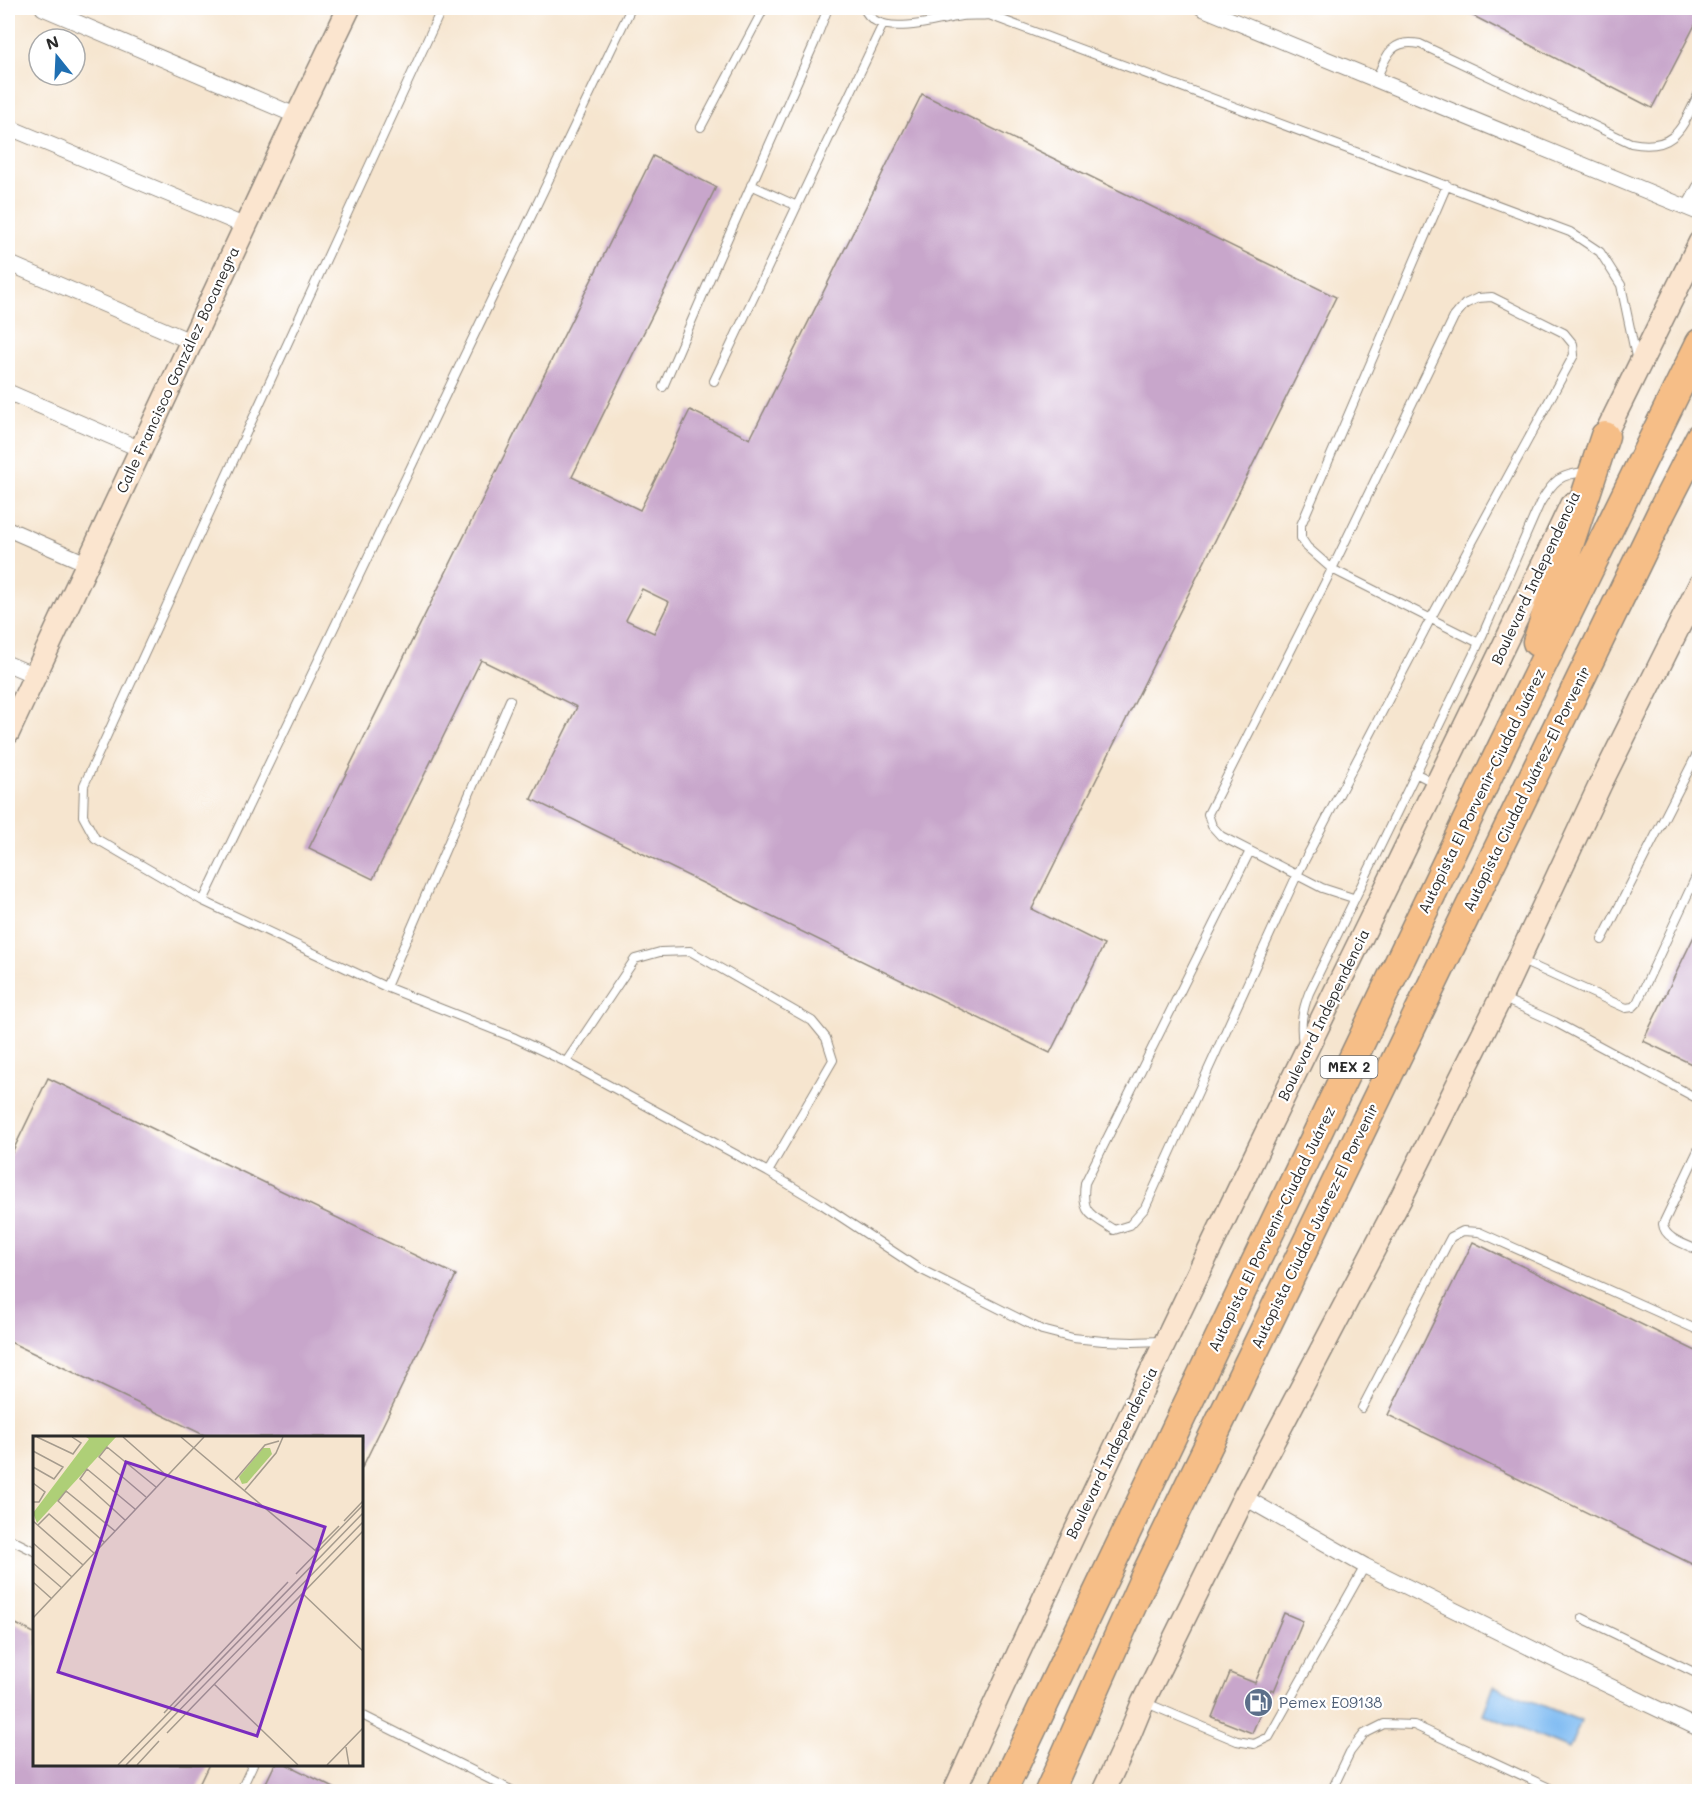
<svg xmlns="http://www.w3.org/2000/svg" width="1707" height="1799" font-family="Mali,sans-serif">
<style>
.water{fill:#7fbbf2;stroke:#55738e;stroke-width:1.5}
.building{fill:#c8a6cb;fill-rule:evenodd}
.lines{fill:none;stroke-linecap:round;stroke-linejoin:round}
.lane-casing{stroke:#90887d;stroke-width:10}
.street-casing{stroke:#90887d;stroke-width:17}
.secondary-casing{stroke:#90887d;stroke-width:25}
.highway-casing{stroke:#90887d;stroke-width:31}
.lane{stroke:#fff;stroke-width:8}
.street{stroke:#fff;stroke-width:15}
.secondary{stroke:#fbe5cf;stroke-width:22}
.highway{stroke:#f6be87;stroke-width:28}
.labels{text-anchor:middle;stroke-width:4.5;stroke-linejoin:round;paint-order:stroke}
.shield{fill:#fff;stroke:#6b6b6b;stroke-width:1.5}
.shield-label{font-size:14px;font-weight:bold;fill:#2b2b2b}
.street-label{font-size:15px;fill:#2b2b2b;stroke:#fff}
.service-label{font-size:15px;fill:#4e5e75;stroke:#fff;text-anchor:start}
.inset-road{fill:none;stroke:#a59b8d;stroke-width:1.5}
.view{fill:#7b2cbf;fill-opacity:0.15;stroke:#7b2cbf;stroke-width:3}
.inset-edge{fill:none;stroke:#2b2b2b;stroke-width:3}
</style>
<rect width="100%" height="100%" fill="#fff"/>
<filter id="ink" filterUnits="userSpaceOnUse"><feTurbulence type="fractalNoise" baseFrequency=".0167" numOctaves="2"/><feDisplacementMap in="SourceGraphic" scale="12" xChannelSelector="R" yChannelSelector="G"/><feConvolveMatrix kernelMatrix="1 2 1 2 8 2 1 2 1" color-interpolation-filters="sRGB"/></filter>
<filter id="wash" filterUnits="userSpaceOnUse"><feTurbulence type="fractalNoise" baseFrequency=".008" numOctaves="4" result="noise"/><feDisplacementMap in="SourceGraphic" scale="24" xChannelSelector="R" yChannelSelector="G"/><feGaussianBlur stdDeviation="1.35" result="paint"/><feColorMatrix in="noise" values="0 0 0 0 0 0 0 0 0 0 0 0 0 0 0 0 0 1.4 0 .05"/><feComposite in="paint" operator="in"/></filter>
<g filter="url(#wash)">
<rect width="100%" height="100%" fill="#f6e5cf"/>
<path class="water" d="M1494 1686 1581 1721 1569 1749 1483 1714Z"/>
<g id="blocks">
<path class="building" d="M1458 8H1700V15L1652 108Z
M922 94 1336 297 1032 909 1104 945 1050 1053 531 799 577 707 481 660 373 879 309 848 653 156 716 187 572 477 640 510 690 410 750 439ZM642 589 669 602 654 633 626 620Z
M1700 924V1068L1643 1041Z
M48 1078 456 1275 362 1468V1437H208L8 1341V1161Z
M1473 1242 1700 1353V1568L1388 1415Z
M1284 1613 1303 1621 1274 1691 1271 1689 1252 1733 1212 1717 1230 1673 1255 1683Z
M8 1620 34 1633V1764H209L196 1791H8Z
M275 1764H286L340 1791H262Z"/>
</g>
</g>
<g filter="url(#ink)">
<use href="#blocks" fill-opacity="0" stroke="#90887d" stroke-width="1.5"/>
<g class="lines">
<defs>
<path id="lane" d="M442 8 84 785 83 816 95 838 203 901 386 987 515 1038 566 1062 768 1172 823 1205 918 1268 1042 1330 1073 1338 1103 1341 1133 1342 1162 1341
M864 8C877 40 936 20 961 16 970 15 980 16 989 15L1570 232 1600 252 1621 285 1636 357
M1376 80C1386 57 1390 38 1420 44L1631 143C1677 152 1682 126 1700 91
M701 127 764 8
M751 185 797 206
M1447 185 1301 525V538L1307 547 1332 569 1479 643
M714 381 883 24
M663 387 718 260 814 44 828 8
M1415 773 1435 783
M1250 851 1085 1183C1081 1214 1090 1214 1114 1230L1130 1225 1145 1208 1297 875 1431 618 1574 355 1573 344 1564 333 1492 297 1478 298 1465 304 1454 317 1332 569 1208 814 1212 826 1221 836 1322 888 1353 898
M203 901 631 8
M1602 940 1700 748
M1522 961 1626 1008 1633 1007 1637 1003 1700 868
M386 987 510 700
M1504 999 1555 1022 1700 1100
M1303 1044C1300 1025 1302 1011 1309 993L1479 643 1540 503C1554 480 1559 474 1587 472
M566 1062 635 959 660 952 690 951 812 1021 826 1038 833 1060 768 1172
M1700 1146 1663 1224C1664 1239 1687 1245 1700 1251
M1362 1408 1451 1237 1463 1231 1479 1232 1700 1331
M8 1538 34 1551
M1582 1618 1700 1675
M1144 1702 1237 1741 1254 1744 1269 1737 1365 1566
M362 1715 515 1792
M240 1792 253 1764
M1331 1792 1350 1752 1364 1734 1384 1724 1414 1725 1558 1792"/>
<path id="street" d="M43 8 297 116
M1202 8 1700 213
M8 127 245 226
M1689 208 1700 188
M8 263 192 342
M8 392 140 449
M8 529 88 564
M8 664 34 675
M1244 1497 1365 1566 1559 1662 1700 1729"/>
<path id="secondary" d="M1597 451 1700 242
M8 733 297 116 349 8
M954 1792C1046 1592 1140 1393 1236 1195 1347 965 1462 736 1571 505
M1103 1792 1129 1736 1143 1702 1244 1497 1402 1196 1501 997 1600 785 1700 584"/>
<path id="highway" d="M1537 642 1605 436
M1002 1792 1502 747 1700 343
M1049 1792 1147 1572 1662 511 1700 437"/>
</defs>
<use href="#lane" class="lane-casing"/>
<use href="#street" class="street-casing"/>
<use href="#secondary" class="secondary-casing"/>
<use href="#highway" class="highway-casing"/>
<use href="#lane" class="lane"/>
<use href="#street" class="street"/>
<use href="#secondary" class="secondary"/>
<use href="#highway" class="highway"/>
</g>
</g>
<defs>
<symbol id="fuel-disc" viewBox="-11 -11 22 22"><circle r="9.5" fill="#5c6f8a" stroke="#fff"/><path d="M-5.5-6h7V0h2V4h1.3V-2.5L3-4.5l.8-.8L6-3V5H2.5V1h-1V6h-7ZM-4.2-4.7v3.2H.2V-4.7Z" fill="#fff"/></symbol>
</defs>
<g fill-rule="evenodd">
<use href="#fuel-disc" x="1242" y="1686" width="33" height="33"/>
</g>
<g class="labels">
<rect class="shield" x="1320.5" y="1056" width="57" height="22" rx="4.5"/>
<g class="shield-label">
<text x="1349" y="1072">MEX 2</text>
</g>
<g class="street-label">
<text transform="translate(178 370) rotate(-65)" y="5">Calle Francisco González Bocanegra</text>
<text transform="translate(1536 578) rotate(-65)" y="5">Boulevard Independencia</text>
<text transform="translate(1527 789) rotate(-64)" y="5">Autopista Ciudad Juárez-El Porvenir</text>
<text transform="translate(1482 791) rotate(-64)" y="5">Autopista El Porvenir-Ciudad Juárez</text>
<text transform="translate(1324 1015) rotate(-64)" y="5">Boulevard Independencia</text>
<text transform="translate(1315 1226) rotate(-64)" y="5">Autopista Ciudad Juárez-El Porvenir</text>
<text transform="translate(1272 1229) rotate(-64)" y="5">Autopista El Porvenir-Ciudad Juárez</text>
<text transform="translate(1112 1453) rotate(-64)" y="5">Boulevard Independencia</text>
</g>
<g class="service-label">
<text x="1279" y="1708">Pemex E09138</text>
</g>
</g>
<g transform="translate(33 1436)">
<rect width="330" height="330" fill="#f6e5cf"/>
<path d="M53 1H83L4 87 0 77 56 3ZM230 12H237L239 18 214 47 209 48 206 41Z" fill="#aecf77"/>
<path class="inset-road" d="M4 1 40 18 48 7 39 1M90 1 133 39M148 1 284 116M0 15 30 31 21 43 0 31M202 44 232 9 246 5M0 47 12 56 6 66H0M212 54 243 17 250 1M113 61 66 21 74 11 123 51M92 84 47 43 54 33 102 73M0 85 50 129M311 85 330 65M5 89 16 78 61 117M71 106 25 65 33 55 82 95M0 107 39 141M282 114 306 90M0 127 29 152M263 138 330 69M0 146 19 163M270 158 330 215M0 182 171 1M181 248 265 329M131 277 255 146M134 297 330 95M313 311 316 329M85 329 330 77M93 329 330 86M104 329 126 305M294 329 330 292"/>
<path class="view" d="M93 26 292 91 224 300 25 236Z"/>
<rect width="330" height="330" class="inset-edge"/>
</g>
<rect width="1707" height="1799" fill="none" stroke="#fff" stroke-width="30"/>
<g transform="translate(57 57) rotate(342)"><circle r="28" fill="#ffffff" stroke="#aaaaaa" stroke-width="1.5"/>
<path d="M0-4.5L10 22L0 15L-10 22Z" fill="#1f6fb2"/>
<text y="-9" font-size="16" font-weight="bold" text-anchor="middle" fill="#2b2b2b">N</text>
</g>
</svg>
